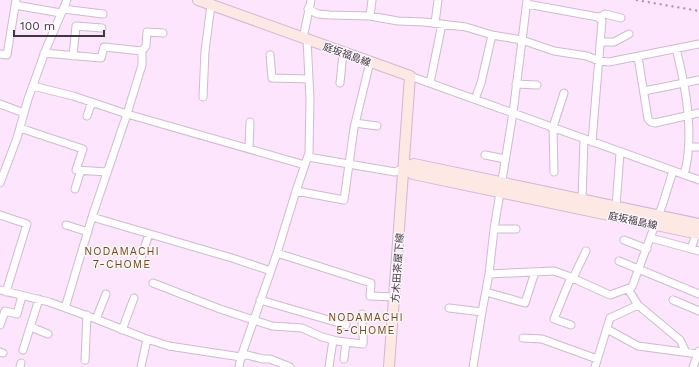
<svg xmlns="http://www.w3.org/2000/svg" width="699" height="367" font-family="'Work Sans','Noto Sans JP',sans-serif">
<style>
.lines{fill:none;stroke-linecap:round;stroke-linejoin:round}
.street-casing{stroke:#d0b9d1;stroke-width:9}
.secondary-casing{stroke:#d0b9d1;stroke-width:12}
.street{stroke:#fff;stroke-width:7}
.secondary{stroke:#fee8e3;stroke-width:10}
.rail{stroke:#a493a5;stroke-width:2;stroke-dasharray:2 4;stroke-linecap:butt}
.labels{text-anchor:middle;stroke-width:3;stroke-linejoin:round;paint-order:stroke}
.street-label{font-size:10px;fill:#403640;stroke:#fef9fe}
.neighbourhood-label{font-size:11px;letter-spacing:1px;fill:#7c4509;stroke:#fef9fe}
</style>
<rect width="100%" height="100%" fill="#fce5fd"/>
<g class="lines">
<defs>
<path id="street" d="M527 4 598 17 602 21 592 142
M15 5 61 13
M63 9 103 14
M308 9 318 14 330 15 370 16 398 21 424 22 466 27 492 35 522 40 554 51 587 56 599 61 609 62 699 44
M370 16 372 0
M599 18 605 14 621 18
M435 23 438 0
M303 38 311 0
M600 42H614L629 34
M676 49C686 87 695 136 684 175
M44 53 101 58 104 47 142 51 146 46 147 32 163 33
M0 54 7 55 16 0
M270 55 272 78 309 79
M73 56 76 26 102 28
M638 57 648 119 651 122 655 123 699 113
M410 76 699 180
M340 83 343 53
M430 83 442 24
M516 84 537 85
M33 86 73 96 127 114 305 165
M644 91 699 80
M203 97 205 51 211 5
M475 99 481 83 492 35
M0 104 24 113
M87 116 92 102
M355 123 377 126
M20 128 83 149 76 170 107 172
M689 147H699
M249 149 250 122
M485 155 505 159
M308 157 395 172 404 168
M554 172 553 127 564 93
M0 183 17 138 28 99 46 49 67 0
M75 189 81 170
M296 191 344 200 354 128 370 62
M582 199 584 139
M616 206 620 153
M0 215 27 224 6 292
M92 217 232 258 271 271
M66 225 88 232
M494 229H516
M651 238 699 251
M624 240 647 249
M691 249 696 234
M277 253 371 283 370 296 395 297
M619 261 699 294
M139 264 149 234
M489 274 554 271 568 276 610 295 632 287 663 203 673 171
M571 277 554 319 571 325
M573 278 586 251
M153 283 220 309 272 326 302 328 322 337 337 341 363 344C364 333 361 324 362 314
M628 289 638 305 680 340 686 352
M0 290 49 302 96 319 144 338 169 346 241 357 247 355 263 359H270L290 367
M486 292 525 303 535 272
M260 300 346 325
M673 300 699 311
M65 308 92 217 127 114 142 65V51
M449 308 482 312
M96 319 106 294
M0 325 5 311 17 314 22 296
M31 327 48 334
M607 329 638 346 698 354
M122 330 134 298
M523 338 542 339 597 359
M23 350 39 299
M0 352 3 353
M344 359 346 342
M85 360 87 315
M20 367 21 363
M141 367 147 339
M239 367 241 357 277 253 296 191 309 153 310 99 307 39
M329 367 333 340
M473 367 482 312 489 274 494 229 513 113 527 0
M595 367 610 318 638 305
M693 367 699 351"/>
<path id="secondary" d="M198 0 410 76 389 367
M404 168 413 174 699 234
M404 168 414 164 699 224"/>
</defs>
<use href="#street" class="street-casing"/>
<use href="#secondary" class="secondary-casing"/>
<use href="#street" class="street"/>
<use href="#secondary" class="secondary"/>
<path class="rail" d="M636 0 699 11"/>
</g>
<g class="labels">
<g class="street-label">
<text transform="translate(347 54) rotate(20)" y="4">庭坂福島線</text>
<text transform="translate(633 220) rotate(12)" y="4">庭坂福島線</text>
<text transform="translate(397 268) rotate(-86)" y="4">方木田茶屋下線</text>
</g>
<g class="neighbourhood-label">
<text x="122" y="255">NODAMACHI<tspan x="122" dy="13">7-CHOME</tspan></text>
<text x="366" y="321">NODAMACHI<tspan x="366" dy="13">5-CHOME</tspan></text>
</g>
</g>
<path d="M14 30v6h90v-6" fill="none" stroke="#403640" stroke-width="2"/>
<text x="20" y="30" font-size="12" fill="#403640" stroke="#fef9fe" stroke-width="3" paint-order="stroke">100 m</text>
</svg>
